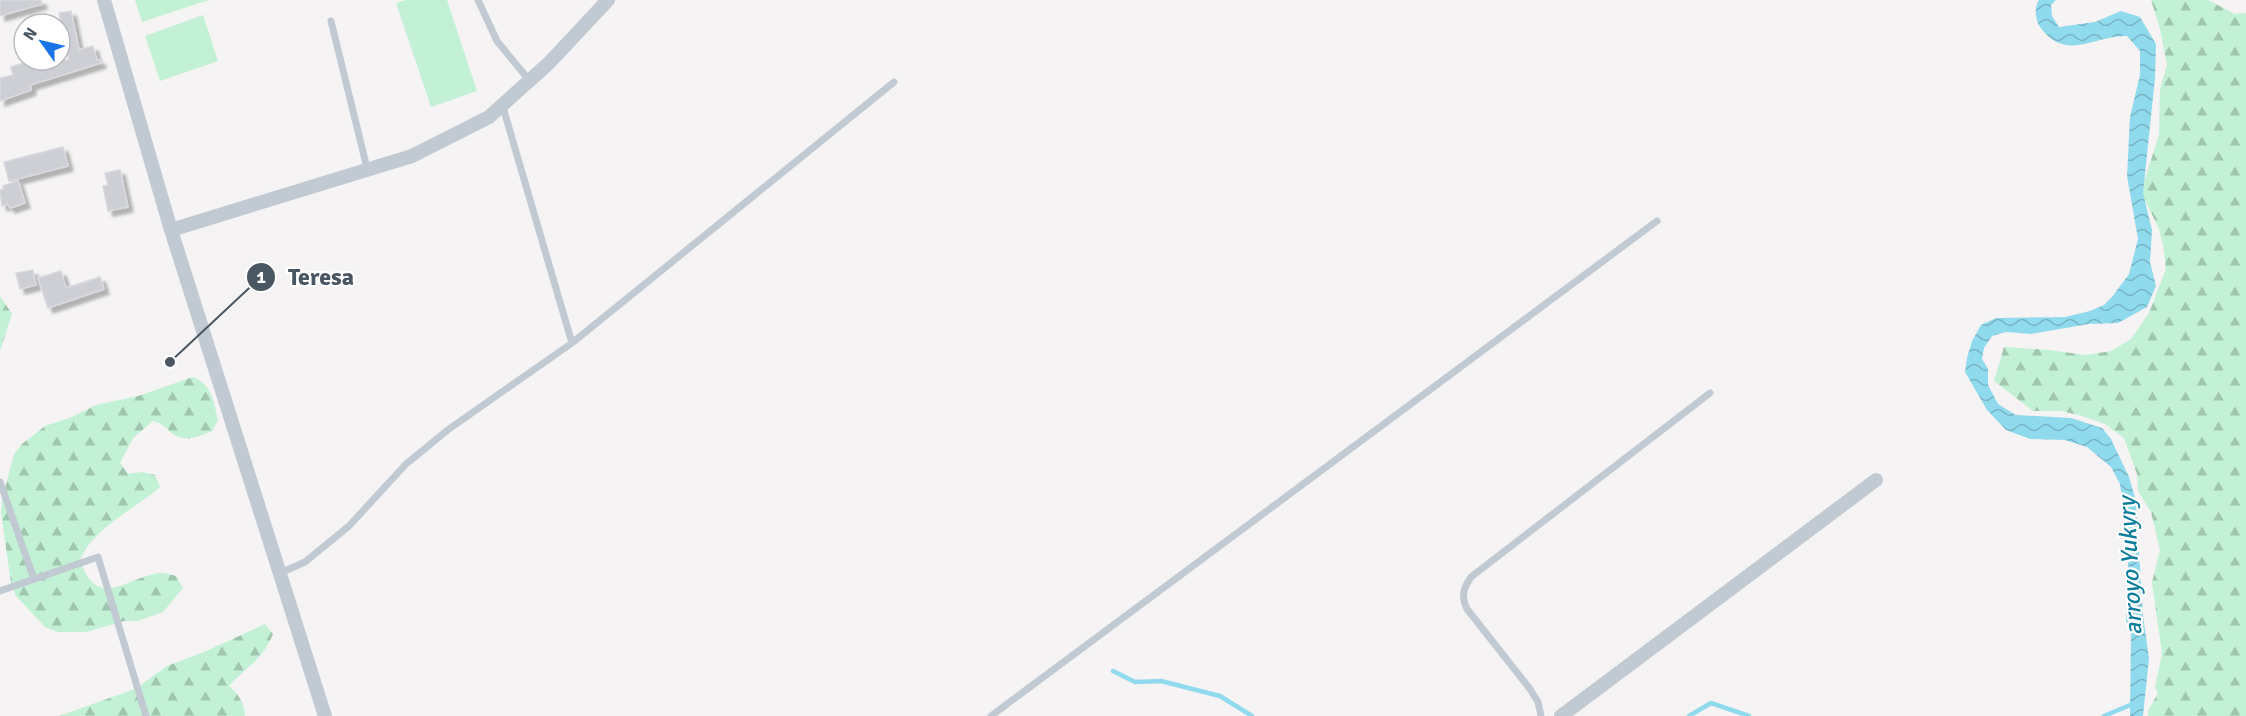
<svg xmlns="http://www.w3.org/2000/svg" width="2246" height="716" font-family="Signika,sans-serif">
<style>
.green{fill:#c3f1d5}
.forest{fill:url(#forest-firs)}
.water{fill:url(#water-waves)}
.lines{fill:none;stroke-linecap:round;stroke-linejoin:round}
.stream{stroke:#90daee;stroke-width:4.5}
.building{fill:#cdcfd5;stroke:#d7d9de;stroke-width:1.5;filter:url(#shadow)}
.lane{stroke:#c1cad2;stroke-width:7}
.street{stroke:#c1cad2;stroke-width:14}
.labels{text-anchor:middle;stroke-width:4.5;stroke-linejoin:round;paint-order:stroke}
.water-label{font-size:24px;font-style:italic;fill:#0c7c9b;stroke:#fff}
.leader{fill:none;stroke:#4a5661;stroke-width:2}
.callout-dot{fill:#4a5661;stroke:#fff;stroke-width:2}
.mark-label{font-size:18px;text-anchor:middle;font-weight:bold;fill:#fff}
.callout-label{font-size:24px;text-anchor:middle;font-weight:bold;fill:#4a5661;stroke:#fff;stroke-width:4.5;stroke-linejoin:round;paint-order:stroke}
</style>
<defs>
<pattern id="forest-firs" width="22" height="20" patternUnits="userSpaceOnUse" patternTransform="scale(1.5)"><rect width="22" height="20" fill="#c3f1d5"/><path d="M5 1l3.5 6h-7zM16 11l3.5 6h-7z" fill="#a0c6b0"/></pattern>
<pattern id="water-waves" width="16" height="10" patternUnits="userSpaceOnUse" patternTransform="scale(1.5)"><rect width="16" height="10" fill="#90daee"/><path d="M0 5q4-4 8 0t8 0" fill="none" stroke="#78b4c4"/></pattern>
<filter id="shadow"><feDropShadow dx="5" dy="5" stdDeviation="1.5" flood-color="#0004"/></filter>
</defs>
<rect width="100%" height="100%" fill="#f5f3f3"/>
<path class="green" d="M135 0H209L142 22Z
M406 0H447L477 91 431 107 396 3Z
M203 15 218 61 160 81 145 36Z"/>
<path class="forest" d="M2151 0H2208L2235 14 2246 13V716H2148V711L2158 693 2155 687 2162 654 2152 582 2160 550 2151 512 2138 491 2137 474 2124 438 2105 424 2082 416 2061 411H2033L1994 381 2004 347 2049 350 2086 355 2111 351 2131 339 2149 313 2166 269 2163 245 2159 229 2146 202 2135 195 2145 179 2159 135 2160 89 2167 65 2160 29Z
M0 296 12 314 0 351Z
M193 377C213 386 213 400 218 420L212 431C200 436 185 443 173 434 164 427 166 425 153 421L133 438 120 463 128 474 142 472 155 475 160 487C134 510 94 527 80 560 98 614 130 574 162 573 166 573 171 575 176 576L183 588 163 612 138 621H124L86 632H57L45 627 16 596 11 583 1 513 2 499 14 454 22 444 45 426 72 417 96 405 138 396Z
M265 624 273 634C262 661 247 666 229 686 239 695 244 702 245 716H59L135 689 167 666 204 652Z"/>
<path class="water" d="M2039 0H2056L2051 5 2052 16 2059 27 2095 22 2121 11 2140 17 2156 44 2155 78 2143 193 2152 230 2150 262 2156 286 2147 307 2118 323 2089 324 2031 334 2006 332 1992 336 1984 348 1982 359 1988 369V385L1998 404 2016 415 2071 418 2102 428 2111 439 2129 477 2136 501 2143 616 2149 658 2143 716H2130L2131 634 2126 621 2129 545 2120 484 2111 467 2087 447 2065 440 2030 439 2006 430 1987 410 1965 372 1967 358 1972 341 1981 325 1996 318 2065 317 2090 311 2104 305 2112 297 2129 274 2138 239 2127 176 2130 117 2140 75V51L2127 36C2094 35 2066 63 2040 27 2035 20 2034 7 2039 0Z"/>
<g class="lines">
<path class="stream" d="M1113 671 1135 682 1161 681 1220 696 1252 716
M1689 716 1711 703 1749 716
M2104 716 2135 703"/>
</g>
<path class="building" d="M0 0H41L42 4 0 16Z
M71 11 79 50 93 46 97 60H100L101 63 30 85 31 90 0 101V78L13 75 11 67 32 60H69L59 13Z
M63 147 68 166 9 181 4 162Z
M120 170 128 207 108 211 103 186 108 185 105 173Z
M18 181 25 203 10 208 8 204 2 206 0 190 4 189 3 186Z
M33 270 36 285 20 289 16 273Z
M61 271 66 288 100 277 104 289 48 308 38 278Z"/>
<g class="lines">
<path class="lane" d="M478 0 497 41 529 80
M331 21 367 168
M502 104 572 343
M0 482 34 579
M280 573 305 562 349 526 406 464 449 429 572 343 894 82
M0 591 98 557 146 716
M991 716 1657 221
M1541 716 1538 702 1530 689 1467 609C1461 596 1463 589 1471 577L1710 393"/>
<path class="street" d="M104 0 171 230 325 716
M171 230 412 156 489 117 549 63 608 0
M1561 716 1876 480"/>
</g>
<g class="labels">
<g class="water-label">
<text transform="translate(2130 566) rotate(-93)" y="8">arroyo Yukyry</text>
</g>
</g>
<path class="leader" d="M170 362L261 277"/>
<g class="callout-dot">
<circle cx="170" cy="362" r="6"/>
<circle cx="261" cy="277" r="15"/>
</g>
<g class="mark-label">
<text x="261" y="283">1</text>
</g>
<g class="callout-label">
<text x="321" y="285">Teresa</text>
</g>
<g transform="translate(42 42) rotate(304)"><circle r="28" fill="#ffffff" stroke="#b7bbc0" stroke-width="1.5"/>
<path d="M0-4.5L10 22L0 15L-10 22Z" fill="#1a73e8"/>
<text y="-9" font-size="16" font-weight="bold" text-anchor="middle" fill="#4a5661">N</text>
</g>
</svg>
